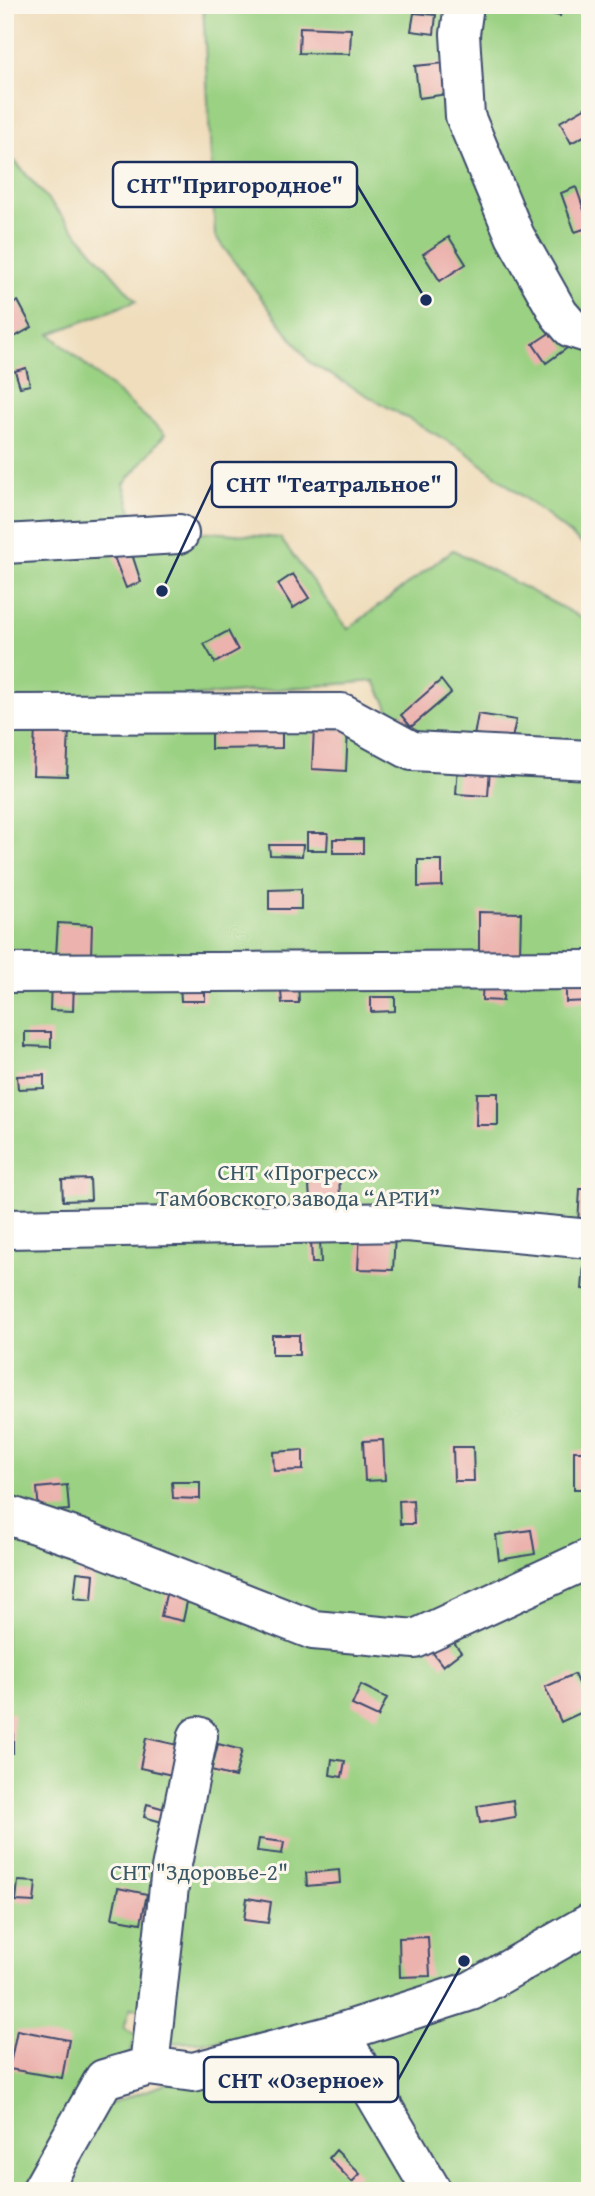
<svg xmlns="http://www.w3.org/2000/svg" width="595" height="2196" font-family="'Gentium Book Plus',serif">
<style>
.green{fill:#9bd183;stroke:#5b8070;stroke-width:2}
.building{fill:#ecb3ae}
.lines{fill:none;stroke-linecap:round;stroke-linejoin:round}
.minor-casing{stroke:#3b496c;stroke-width:42}
.minor{stroke:#fff;stroke-width:38}
.labels{text-anchor:middle;stroke-width:6;stroke-linejoin:round;paint-order:stroke}
.park-label{font-size:23px;fill:#3b5867;stroke:#fbf7ec}
.leader{fill:none;stroke:#1b2f5e;stroke-width:2.5}
.callout-dot{fill:#1b2f5e;stroke:#fbf7ec;stroke-width:2.5}
.callout{fill:#fbf7ec;stroke:#1b2f5e;stroke-width:2.5}
.callout-label{font-size:24px;text-anchor:middle;font-weight:bold;fill:#1b2f5e}
</style>
<rect width="100%" height="100%" fill="#fbf7ec"/>
<filter id="ink" filterUnits="userSpaceOnUse"><feTurbulence type="fractalNoise" baseFrequency=".0143" numOctaves="2"/><feDisplacementMap in="SourceGraphic" scale="14" xChannelSelector="R" yChannelSelector="G"/><feConvolveMatrix kernelMatrix="1 2 1 2 8 2 1 2 1" color-interpolation-filters="sRGB"/></filter>
<filter id="wash" filterUnits="userSpaceOnUse"><feTurbulence type="fractalNoise" baseFrequency=".00686" numOctaves="4" result="noise"/><feDisplacementMap in="SourceGraphic" scale="28" xChannelSelector="R" yChannelSelector="G"/><feGaussianBlur stdDeviation="1.57" result="paint"/><feColorMatrix in="noise" values="0 0 0 0 0 0 0 0 0 0 0 0 0 0 0 0 0 1.4 0 .05"/><feComposite in="paint" operator="in"/></filter>
<g filter="url(#wash)">
<rect width="100%" height="100%" fill="#efddbb"/>
<path class="green" d="M203 5H590V550L465 451 310 363 215 236Z
M5 150 136 301 50 334 165 434 124 484 140 543 212 532 280 538 348 629 453 550 590 622V2191H51L99 2107 175 2081 248 2040 168 2043 163 2011 130 2008 124 2028 137 2035 130 2053 22 2191H5V731L274 722 407 735 393 718 375 681 5 712Z"/>
<g id="blocks">
<path class="building" d="M514 5H563L560 16Z
M414 13 436 15 434 34 411 31Z
M300 27 351 29 350 54 299 53Z
M445 63 448 94 419 98 415 66Z
M590 105V133L571 143 560 122Z
M576 187 590 227 575 232 561 193Z
M449 237 466 264 440 281 423 254Z
M18 301 32 327 11 339 5 329V308Z
M554 330 567 348 546 363 533 344Z
M26 368 30 385 20 387 15 371Z
M131 551 141 582 126 588 114 557Z
M293 574 309 598 293 608 278 584Z
M228 631 238 650 215 663 204 644Z
M441 680 451 693 411 727 401 715Z
M478 714 516 720 511 743 474 736Z
M211 721H282V748L211 749Z
M35 727 69 728 67 776 33 775Z
M314 728 348 730 346 771 312 769Z
M458 765 490 768 488 796 456 794Z
M307 833H328L327 850H307Z
M333 839H363V853H333Z
M269 845H303L302 856 270 855Z
M418 860H442V886L418 887Z
M301 889V909H269V890Z
M479 912 521 913 520 956 479 955Z
M58 923 92 925 91 957 56 955Z
M483 974 504 975 503 1001 482 1000Z
M298 978 299 1003H282L280 979Z
M590 978V1001L566 1002V979Z
M51 980 74 981 73 1011 50 1010Z
M205 983V1001H181L180 984Z
M371 997H395V1011L371 1012Z
M25 1032H51V1047L25 1046Z
M44 1075V1088L18 1089 17 1076Z
M477 1093H498V1125H476Z
M339 1171 340 1198 310 1200 308 1173Z
M90 1179 91 1200 63 1201 62 1180Z
M580 1189H590V1224H578Z
M360 1233 395 1235 393 1270 358 1269Z
M320 1239 321 1263H312L311 1240Z
M585 1253 590 1254V1290L582 1289Z
M272 1335H299V1355H272Z
M383 1440 385 1480 365 1481 363 1441Z
M453 1447H473L474 1481H454Z
M303 1450V1470L274 1471 273 1452Z
M574 1451H590V1489H574Z
M172 1482H200V1499L173 1498Z
M67 1485 69 1510 39 1512 37 1488Z
M413 1500 414 1524H400L399 1501Z
M531 1530 535 1554 499 1560 496 1535Z
M77 1572 94 1574 92 1600 74 1598Z
M169 1582 190 1588 183 1621 161 1616Z
M446 1632 461 1652 443 1666 427 1645Z
M574 1674 589 1709 561 1722 545 1687Z
M361 1685 387 1698 378 1717 352 1705Z
M5 1713H13V1753H5Z
M146 1738 178 1745 172 1775 140 1768Z
M218 1744 242 1750 235 1777 211 1771Z
M332 1759 345 1761 342 1777 330 1775Z
M513 1800 515 1817 480 1823 477 1806Z
M147 1804 165 1809 162 1822 144 1817Z
M259 1839 284 1842 282 1854 257 1851Z
M339 1870 340 1883 307 1886 306 1873Z
M18 1881 36 1882 34 1902 16 1901Z
M118 1888 147 1894 141 1923 112 1918Z
M247 1898 271 1902 268 1923 244 1920Z
M428 1937 430 1976 400 1977 399 1938Z
M17 2030 69 2040 62 2078 9 2069Z
M336 2150 360 2174 352 2182 329 2158Z"/>
</g>
</g>
<g filter="url(#ink)">
<use href="#blocks" fill-opacity="0" stroke="#3b496c" stroke-width="2"/>
<g class="lines">
<defs>
<path id="minor" d="M464 5 460 34 465 116 515 236 559 314 571 328 590 334
M5 544 179 534
M5 714 342 713 412 751 590 760
M5 973 590 970
M5 1229 407 1222 590 1239
M5 1514 83 1540 313 1630 415 1639 590 1558
M198 1736 171 1869 149 2066 193 2072 339 2033
M41 2191 104 2079 149 2066
M432 2191 339 2033 471 1991 590 1923"/>
</defs>
<use href="#minor" class="minor-casing"/>
<use href="#minor" class="minor"/>
</g>
</g>
<g class="labels">
<g class="park-label">
<text x="298" y="1180">СНТ «Прогресс»<tspan x="298" dy="26">Тамбовского завода “АРТИ”</tspan></text>
<text x="199" y="1880">СНТ "Здоровье-2"</text>
</g>
</g>
<path class="leader" d="M426 300L357 185M162 591L212 484M464 1961L398 2080"/>
<g class="callout-dot">
<circle cx="426" cy="300" r="7"/>
<circle cx="162" cy="591" r="7"/>
<circle cx="464" cy="1961" r="7"/>
</g>
<g class="callout">
<rect x="113" y="162" width="244" height="45" rx="7"/>
<rect x="212" y="462" width="244" height="45" rx="7"/>
<rect x="204" y="2057" width="194" height="45" rx="7"/>
</g>
<g class="callout-label">
<text x="235" y="193">СНТ"Пригородное"</text>
<text x="334" y="492">СНТ "Театральное"</text>
<text x="301" y="2088">СНТ «Озерное»</text>
</g>
<rect width="595" height="2196" fill="none" stroke="#fbf7ec" stroke-width="28"/>
</svg>
